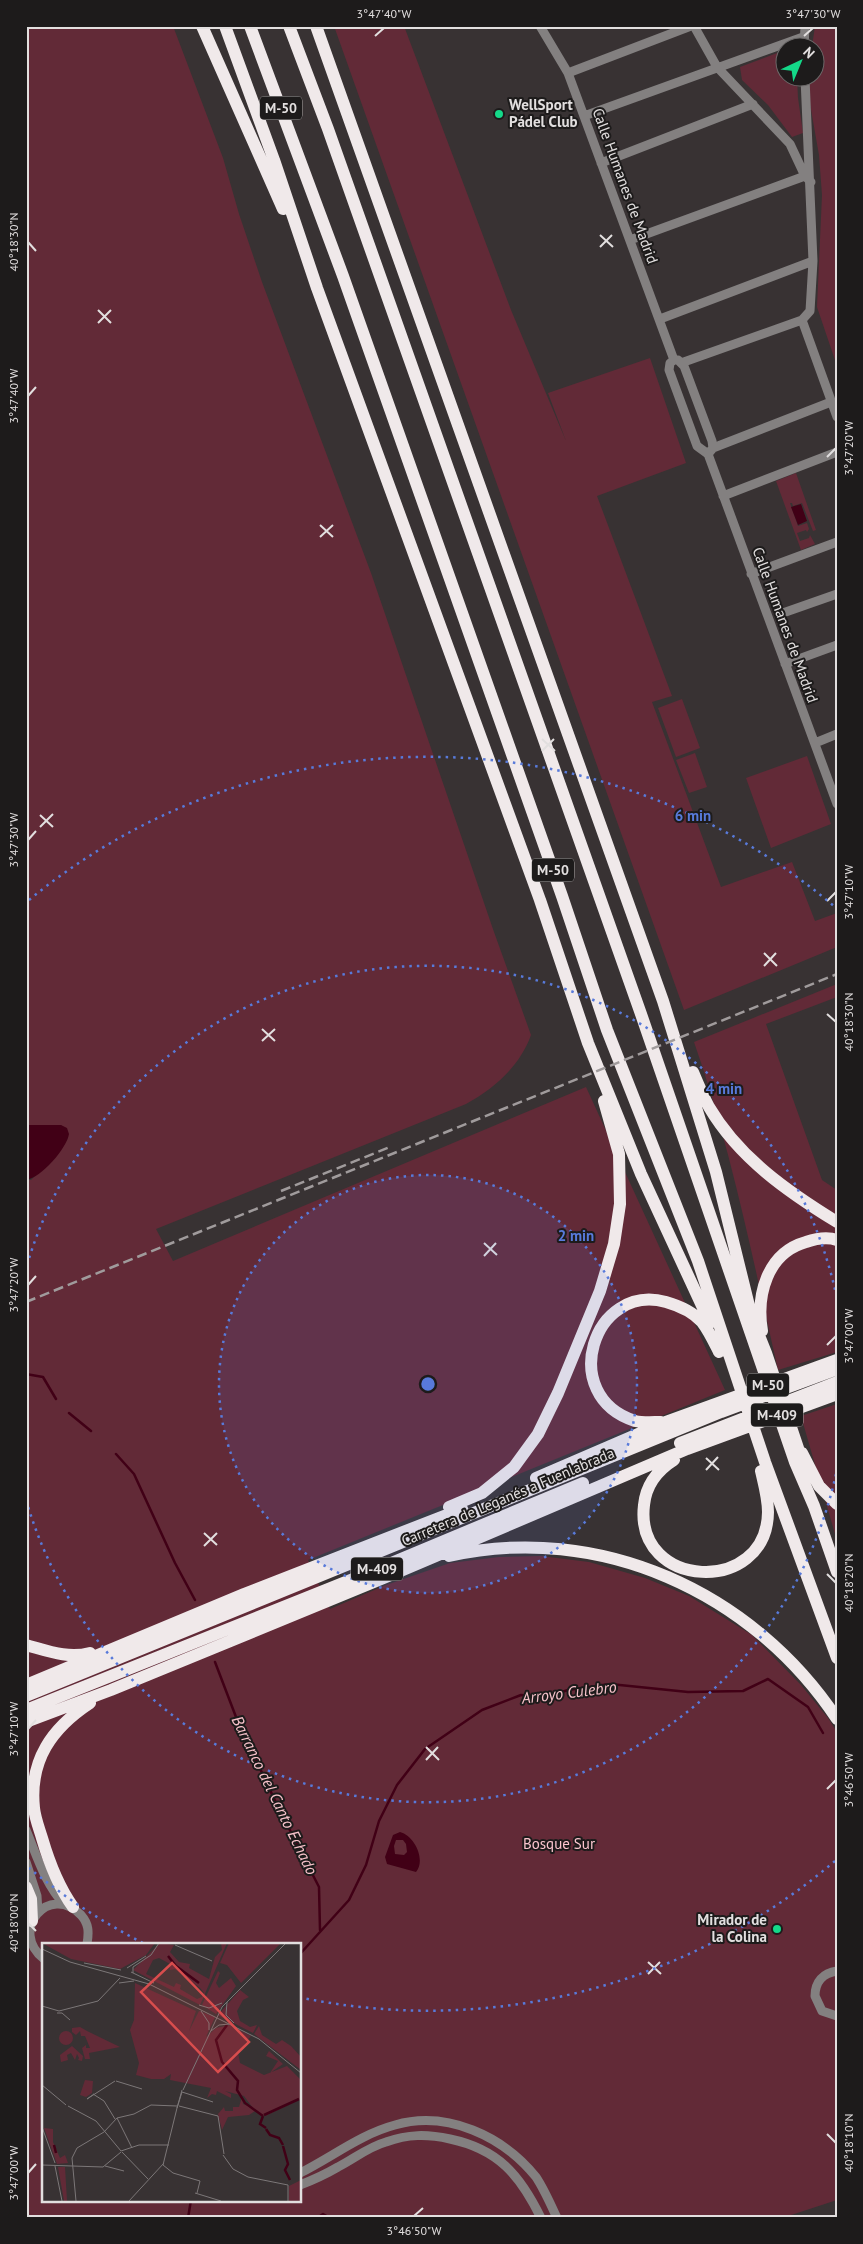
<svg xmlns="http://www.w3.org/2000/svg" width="863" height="2244" font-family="'PT Sans',sans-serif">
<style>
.green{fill:#622a37;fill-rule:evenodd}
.water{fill:#410016;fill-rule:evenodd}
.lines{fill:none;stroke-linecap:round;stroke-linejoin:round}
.stream{stroke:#410016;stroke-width:2.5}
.minor{stroke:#838080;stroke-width:9}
.highway{stroke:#f0e9ea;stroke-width:12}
.rail{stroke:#a09b9c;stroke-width:2.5;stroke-dasharray:10 5;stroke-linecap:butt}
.ticks{fill:none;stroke:#e2dfdf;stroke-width:2}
.ring{fill:none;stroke:#587ada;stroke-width:2.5;stroke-dasharray:2.5 5}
.poi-dot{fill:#14d989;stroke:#1d1b1b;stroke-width:2}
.labels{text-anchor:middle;stroke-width:4;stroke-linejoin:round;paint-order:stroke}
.shield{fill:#1d1b1b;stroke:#a7a4a4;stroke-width:1}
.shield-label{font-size:14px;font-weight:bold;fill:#e2dfdf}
.poi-label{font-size:15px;font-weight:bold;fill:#e2dfdf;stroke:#1d1b1b;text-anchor:start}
.street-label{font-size:15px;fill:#e2dfdf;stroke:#1d1b1b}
.park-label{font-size:15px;fill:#fbc5ce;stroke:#1d1b1b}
.water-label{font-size:16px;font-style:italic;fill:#f8c3cb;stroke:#1d1b1b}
.inset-river{fill:none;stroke:#410016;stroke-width:2.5}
.inset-road{fill:none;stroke:#7c7778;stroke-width:1}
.view{fill:#d84d4d;fill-opacity:0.15;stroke:#d84d4d;stroke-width:2.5}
.inset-edge{fill:none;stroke:#e2dfdf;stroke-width:2.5}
.centre{fill:#587ada;stroke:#1d1b1b;stroke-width:2.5}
.ring-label{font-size:15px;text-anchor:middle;font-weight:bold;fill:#587ada;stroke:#1d1b1b;stroke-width:4;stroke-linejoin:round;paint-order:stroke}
.neatline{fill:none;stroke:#e2dfdf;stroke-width:2}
.ticks-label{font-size:12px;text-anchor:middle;fill:#e2dfdf}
</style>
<rect width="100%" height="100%" fill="#383233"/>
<path class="green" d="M26 26H173L223 158 239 214 262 282 371 573 494 932 531 1035C520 1066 494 1089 466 1104L156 1229 173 1261 586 1087 725 1390 308 1560 330 1609 386 1585 450 1563 499 1557 541 1556 589 1562 645 1578 689 1596 752 1635 801 1685 828 1718 837 1732V2200L782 2218H26V1180H31L54 1158 68 1138 61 1125H26ZM44 1944H300V2200H44Z
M334 26H404L511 310 566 441 548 393 650 358 686 463 597 496 672 696 652 702 721 887 792 862 815 921 837 913V947L684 1010Z
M815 26H837V366L817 307 822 195 819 155 810 104 809 78H816V48L812 47Z
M785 50 786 78H797L798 98 803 133 792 137 768 105 742 80 740 67Z
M796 473 816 530 813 531 802 503 793 506 792 503H790L798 526 807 523 809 529 807 532 806 530 797 533 800 541 809 538 810 535 815 544 801 550 776 481Z
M682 699 700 748 676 757 658 708Z
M695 753 707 787 689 793 676 760Z
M807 756 831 824 771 848 746 778Z
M837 984V997L766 1024 822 1180 837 1190V1352L778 1370C753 1260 731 1148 694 1042Z
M837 1404V1541L801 1416Z"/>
<path class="water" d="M801 504 807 521 798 525 791 507Z
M26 1125H61L67 1128 69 1134C67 1148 41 1178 26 1180Z
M400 1832C415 1836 426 1860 416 1872L387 1864 385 1857 393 1835ZM396 1840H403L406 1844 407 1852 404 1855 395 1854 394 1846Z"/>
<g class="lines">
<path class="stream" d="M26 1374 43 1377 56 1399
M69 1413 91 1431
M116 1454 134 1474 175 1563 195 1600
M215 1662 236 1717 277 1805 319 1887 320 1930
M300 1954 349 1900 366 1865 379 1821 397 1785 425 1749 482 1710 521 1695 546 1697 568 1690 610 1684 688 1692 743 1691 768 1679 808 1707 823 1733
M188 2218 191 2200
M317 2218 323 2214 330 2218"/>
<path class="minor" d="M540 26 568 73 674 360
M694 26 717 67 790 144 805 176 811 182
M804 48 805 26
M568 73 691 26
M805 78 813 261 810 311 802 320 837 417
M584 116 803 37
M601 163 753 104
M630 240 805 176
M660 319 813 261
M681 363 802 320
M713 448 831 402
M708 454 713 448 712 441 684 366 678 360H674L670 363 669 370 697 446 708 454 837 804
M723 496 837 452
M751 574 837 542
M780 614 837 594
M785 664 837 645
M815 743 837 734
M26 1830C37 1856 45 1884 64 1904
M26 1862 37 1896 38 1912
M44 1959C8 1931 49 1882 81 1915 89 1924 89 1932 87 1944
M837 1971C823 1973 815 1982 815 1996L822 2011 837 2016
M300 2173C332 2157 361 2134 395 2125 447 2110 503 2136 536 2177 544 2189 551 2205 557 2218
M300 2185C313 2180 326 2174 338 2167 354 2159 368 2147 386 2142 408 2134 427 2134 450 2139 498 2149 520 2175 541 2218"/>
<path class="highway" d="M202 26 283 209
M225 26 274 160 317 288 540 900 588 1043 641 1174 710 1323
M250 26 343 276 562 896 607 1030 698 1261 765 1462 837 1658
M289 26 328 129 641 1014 795 1462 814 1506 837 1572
M316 26 663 1001 716 1172 752 1318 766 1353 803 1463
M693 1072C698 1084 703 1096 709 1107 739 1158 788 1192 837 1222
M762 1331C756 1295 767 1253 806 1242 815 1239 828 1237 837 1240
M661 1422C653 1422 643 1423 635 1421 557 1396 593 1282 666 1302 680 1306 692 1311 702 1322 709 1331 714 1342 719 1352
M680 1443 837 1382
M802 1453 819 1486 837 1504
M674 1460C658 1470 646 1485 644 1505 634 1590 767 1596 768 1512 768 1498 764 1484 761 1471
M536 1478 666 1422 837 1360
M449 1507 482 1493 514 1467 538 1434 558 1393 600 1291 614 1244 620 1204 619 1154 604 1101
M449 1556C599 1522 753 1592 837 1719
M26 1645C48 1651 68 1659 90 1653
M26 1685 244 1594 462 1509
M26 1696 721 1412 837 1369
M26 1710 353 1579 583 1483
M26 1722 111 1690 403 1570 687 1449 837 1394
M26 1887 31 1899 32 1921
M73 1907C58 1886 49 1862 42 1838 39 1828 35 1818 34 1808 29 1760 52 1728 90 1703"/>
<path class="rail" d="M281 1191 390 1147
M26 1302 837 974"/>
</g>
<path class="ticks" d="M375 36 384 28M804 36 813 28M600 235 613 247M28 242 36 251M600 247 612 235M98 310 111 323M98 323 111 310M28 396 36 387M827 457 836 448M320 525 333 537M320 537 333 525M542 739 555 751M542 751 554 739M40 815 53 827M40 827 53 814M28 840 36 831M827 901 836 892M764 953 777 966M764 966 776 953M827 1014 836 1022M262 1029 275 1041M262 1041 275 1029M484 1243 497 1255M484 1256 496 1243M28 1285 36 1276M827 1345 836 1336M706 1458 719 1470M706 1470 718 1457M204 1533 217 1545M204 1546 217 1533M827 1574 836 1583M28 1729 36 1720M426 1747 439 1760M426 1760 438 1747M827 1789 836 1780M28 1923 36 1931M648 1962 661 1974M648 1974 660 1962M827 2134 836 2143M28 2173 36 2164M414 2216 423 2208"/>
<circle cx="428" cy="1384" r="209" fill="#587ada" fill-opacity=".12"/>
<g class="ring">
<circle cx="428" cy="1384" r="209"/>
<path d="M836 1474A418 418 0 0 1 27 1503M27 1265A418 418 0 0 1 836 1294"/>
<path d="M835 1861A627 627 0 0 1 303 1998M143 1943A627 627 0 0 1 29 1868M29 900A627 627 0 0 1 835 907"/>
</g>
<g class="poi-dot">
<circle cx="499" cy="114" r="5"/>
<circle cx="777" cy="1929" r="5"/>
</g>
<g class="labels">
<g class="shield">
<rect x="260" y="96.5" width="42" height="23" rx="4"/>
<rect x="532" y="858.5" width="42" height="23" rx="4"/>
<rect x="747" y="1373.5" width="42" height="23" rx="4"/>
<rect x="751" y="1403.5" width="52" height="23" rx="4"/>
<rect x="351" y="1557.5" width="52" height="23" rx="4"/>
</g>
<g class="shield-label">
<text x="281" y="113">M-50</text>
<text x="553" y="875">M-50</text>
<text x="768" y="1390">M-50</text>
<text x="777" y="1420">M-409</text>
<text x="377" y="1574">M-409</text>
</g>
<g class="poi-label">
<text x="509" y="110">WellSport<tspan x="509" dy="17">Pádel Club</tspan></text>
<text x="767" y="1925" text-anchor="end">Mirador de<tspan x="767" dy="17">la Colina</tspan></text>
</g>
<g class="street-label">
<text transform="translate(625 186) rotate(70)" y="5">Calle Humanes de Madrid</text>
<text transform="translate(785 625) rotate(70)" y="5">Calle Humanes de Madrid</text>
<text transform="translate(508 1497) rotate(-23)" y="5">Carretera de Leganés a Fuenlabrada</text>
</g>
<g class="park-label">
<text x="559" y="1849">Bosque Sur</text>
</g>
<g class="water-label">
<text transform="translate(569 1692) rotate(-7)" y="6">Arroyo Culebro</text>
<text transform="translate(275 1795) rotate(64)" y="6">Barranco del Canto Echado</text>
</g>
</g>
<g transform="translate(42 1943)">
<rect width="259" height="259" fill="#383233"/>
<path d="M0 0H113L104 12 78 26 29 16ZM118 0 132 2 128 9 137 19 148 21 147 25 167 36 173 14 180 7 179 0H185L158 62 91 27ZM117 15 128 21V27L133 26 158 45 162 50 160 54 155 56 138 46 139 42 134 40 132 44 104 31 111 17ZM187 0H238V1L199 40 185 22 178 20ZM176 28 178 30 174 40 177 45 189 35 194 43 174 71 160 62ZM93 40 154 68 147 88 157 68 173 74 164 94 174 85 188 82 209 93 196 109 198 120 222 132 245 123 259 137V156L223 173 213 168 207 172 186 174 180 187 176 171 182 164 183 168H191V164H197L200 154 201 161 211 165 202 153 183 148 189 151V155L175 148 174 152 170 151 165 155 169 145 128 137 129 131 122 136H109L94 132 97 120 88 87 92 77ZM198 47 207 54 201 57 195 68 198 78 208 84 215 82 211 90 176 72ZM217 83 220 92 234 101 240 97 249 103 259 114V127L212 91ZM38 84 45 88 78 104 47 110 48 116H43L40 105 44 102V105H48L43 93H39L38 88 34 92 30 89V85ZM17 95a7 7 0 1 1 14 0a7 7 0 1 1-14 0ZM30 103 41 113 40 118 36 117 37 115 35 111 33 117 29 110 25 112 26 117 19 119 18 112ZM227 108 241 121 228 130 236 118 224 113ZM43 137 51 138 50 150 44 154 38 152ZM2 185 11 186V199L18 215 23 212 26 220 15 221ZM16 224H23L25 258H22ZM259 237V258H247V243Z" fill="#622a37" fill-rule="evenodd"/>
<path class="inset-river" d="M126 13 134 23 157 40M185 82 174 97 180 119 196 138 195 147 203 160 221 173M222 172 257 156M221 173 218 181 224 185M224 186 228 192 237 195 241 202M241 203 246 221 243 227 248 237M14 210 12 202 14 210"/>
<path class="inset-road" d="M133 2 170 18M0 6 28 19 107 41 217 96 259 130M42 20 79 27M85 25 104 13M89 29 112 40M91 30V24L109 12 117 0M77 40 92 38M185 59 184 72 192 80M157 62 167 65 180 60M0 63 17 68 56 58 78 35M159 68 167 80V87M15 70H20L28 77M169 88 177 82 187 81M74 138 100 146M0 142 24 162M141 147 180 64 244 0M140 149 171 159M140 149 135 165 140 147M51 151 62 158 73 176M52 151 45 156 73 138M26 163 54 178 79 208M137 163 176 173 182 211M75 175 90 205M0 184 13 220M79 208 97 202H127M80 209 106 236M181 212 191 226 206 234M0 222 61 224 79 209M121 222 135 165M121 222 131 230 158 238 155 250M13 223 20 258M63 223 82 228M206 234 246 242V258M153 250 179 258M34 258 30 215 35 205 62 189 75 175 92 171 109 162 135 163M87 258 122 220"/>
<path class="view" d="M130 20 207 99 176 129 99 49Z"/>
<rect width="259" height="259" class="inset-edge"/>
</g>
<circle cx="428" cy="1384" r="8" class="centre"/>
<g class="ring-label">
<text x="693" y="821">6 min</text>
<text x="724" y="1094">4 min</text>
<text x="576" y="1241">2 min</text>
</g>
<rect width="863" height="2244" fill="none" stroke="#1d1b1b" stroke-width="55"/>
<g transform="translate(800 62) rotate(44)"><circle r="24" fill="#1d1b1b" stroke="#6c6969"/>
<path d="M0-4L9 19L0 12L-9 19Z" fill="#14d989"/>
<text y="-8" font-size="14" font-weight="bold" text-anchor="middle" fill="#e2dfdf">N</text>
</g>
<rect x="28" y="28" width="808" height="2188" class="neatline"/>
<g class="ticks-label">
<text x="384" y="18">3°47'40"W</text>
<text x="813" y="18">3°47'30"W</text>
<text transform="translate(14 242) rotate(-90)" y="4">40°18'30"N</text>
<text transform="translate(14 396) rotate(-90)" y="4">3°47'40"W</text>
<text transform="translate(849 448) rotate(-90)" y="4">3°47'20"W</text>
<text transform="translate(14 840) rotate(-90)" y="4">3°47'30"W</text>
<text transform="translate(849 892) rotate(-90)" y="4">3°47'10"W</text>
<text transform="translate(849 1022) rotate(-90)" y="4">40°18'30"N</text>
<text transform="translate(14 1285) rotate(-90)" y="4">3°47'20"W</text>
<text transform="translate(849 1336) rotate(-90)" y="4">3°47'00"W</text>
<text transform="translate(849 1583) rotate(-90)" y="4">40°18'20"N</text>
<text transform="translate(14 1729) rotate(-90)" y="4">3°47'10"W</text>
<text transform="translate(849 1780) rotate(-90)" y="4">3°46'50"W</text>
<text transform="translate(14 1923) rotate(-90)" y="4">40°18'00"N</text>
<text transform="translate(849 2143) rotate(-90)" y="4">40°18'10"N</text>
<text transform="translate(14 2173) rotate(-90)" y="4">3°47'00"W</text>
<text x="414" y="2235">3°46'50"W</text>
</g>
</svg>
